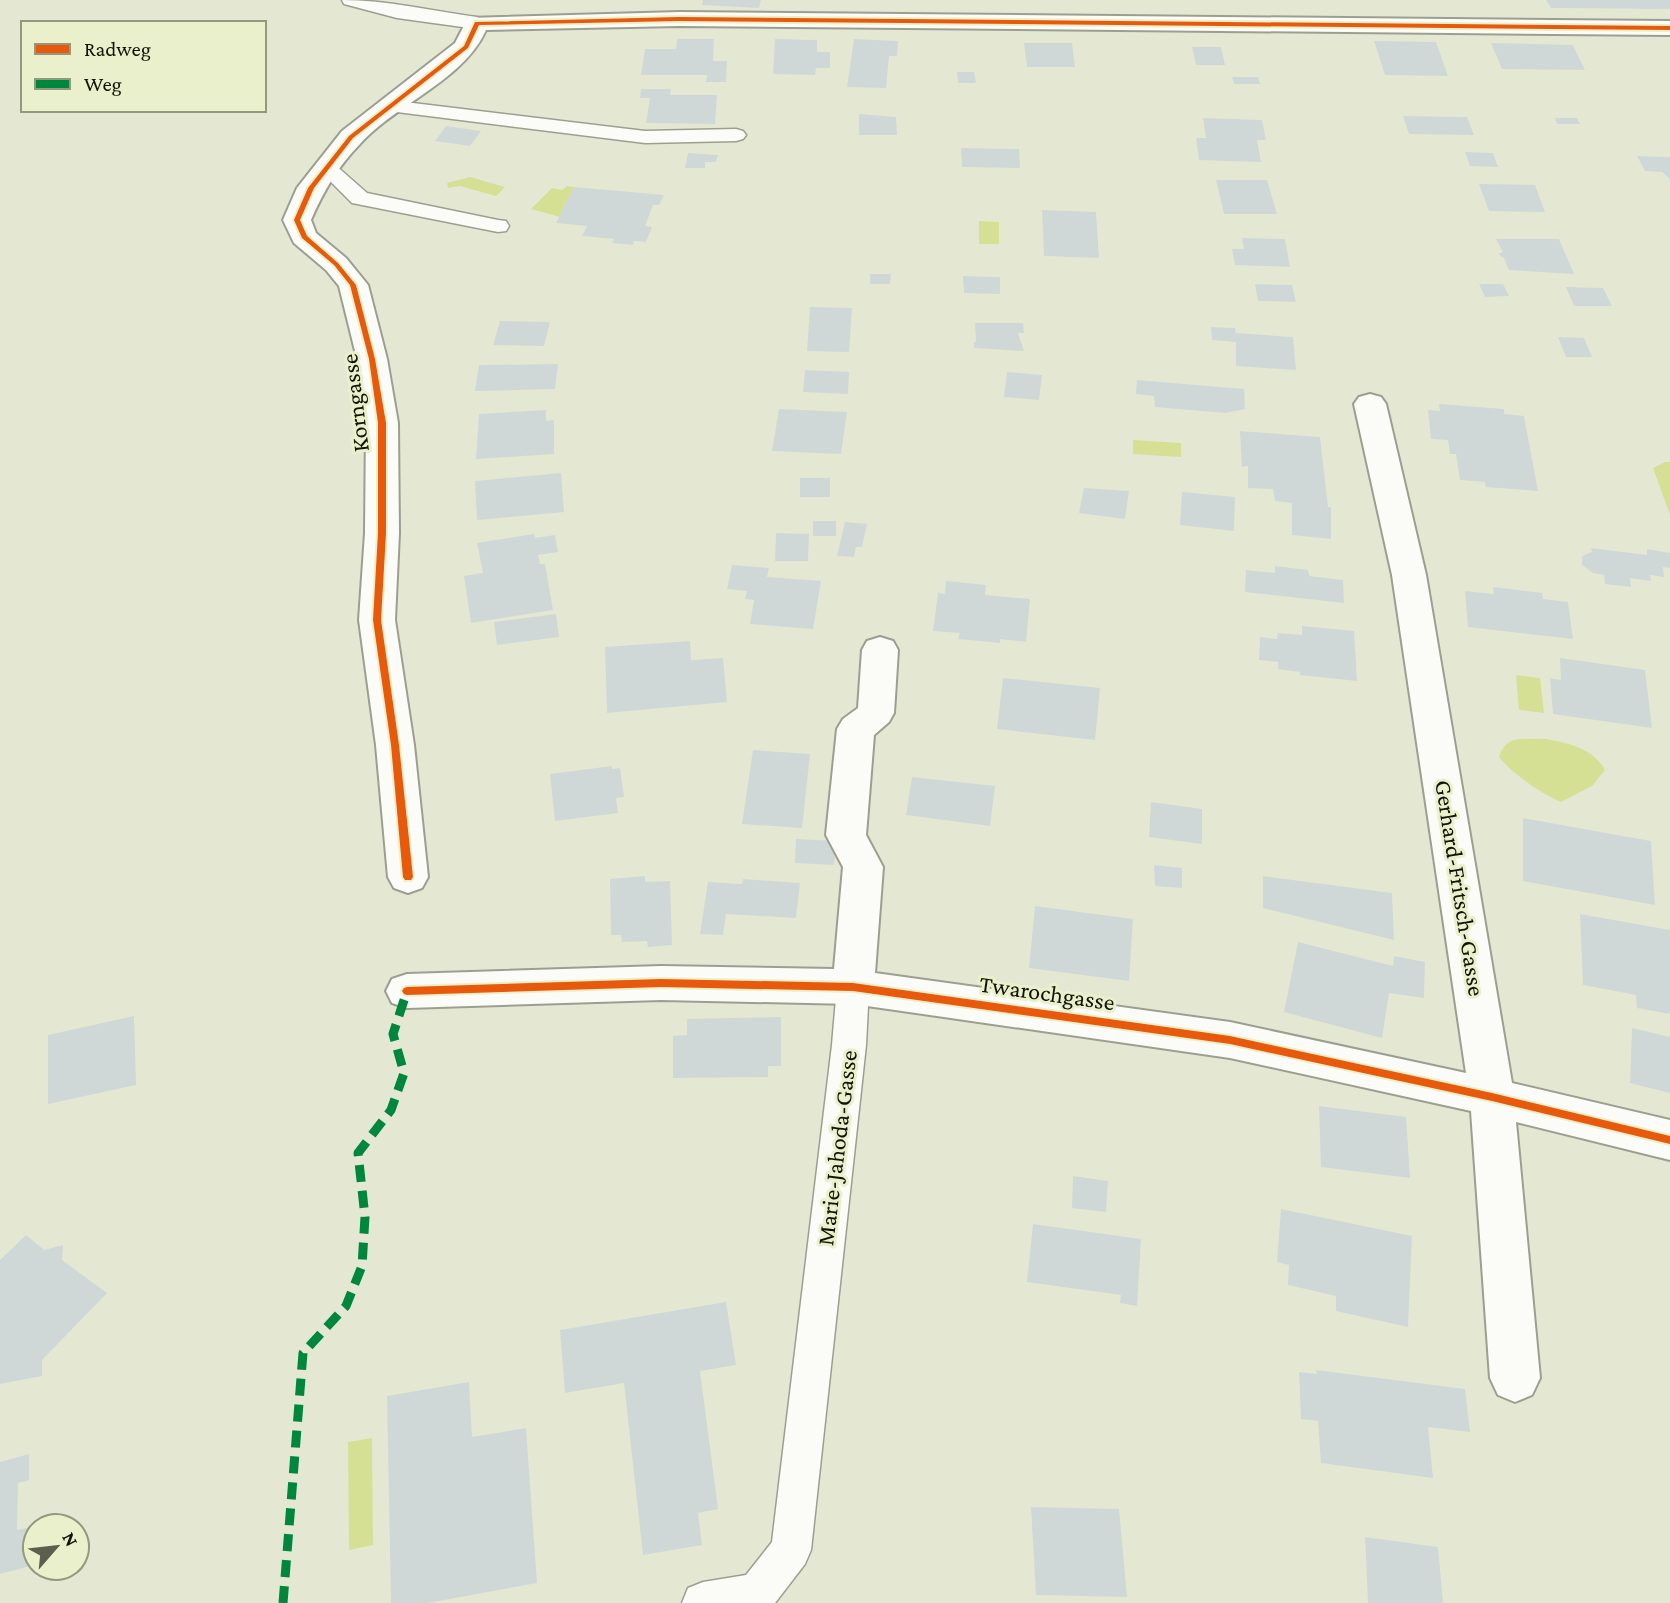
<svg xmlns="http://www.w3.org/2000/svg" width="1670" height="1603" font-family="'Crimson Pro',serif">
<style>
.water{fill:#d5e095}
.building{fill:#d0d8d7}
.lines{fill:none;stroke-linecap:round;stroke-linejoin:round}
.lane-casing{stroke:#9c9f90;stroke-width:3}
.street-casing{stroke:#9c9f90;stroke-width:4}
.lane{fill:#fbfcf8;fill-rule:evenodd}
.street{fill:#fbfcf8;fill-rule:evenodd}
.quiet{stroke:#00873e;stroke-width:9;stroke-dasharray:17 9;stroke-linecap:butt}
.cycleway-casing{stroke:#eaf0cb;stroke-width:4}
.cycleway{fill:#e8590c;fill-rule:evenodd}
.labels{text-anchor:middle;stroke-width:6;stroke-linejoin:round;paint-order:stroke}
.street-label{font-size:24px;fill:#121307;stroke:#eaf0cb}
</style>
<rect width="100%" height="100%" fill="#e4e8d3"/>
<path class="water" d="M470 177 505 187 496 196 460 186 448 188 447 183Z
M567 186 574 187 560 217 531 209 552 188 562 190Z
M979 221 999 222V244H979Z
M1133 440 1181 443V457L1133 454Z
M1665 462H1670V515L1653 468Z
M1516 675 1540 678 1544 713 1519 710Z
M1546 739C1568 743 1593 748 1605 770L1592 786 1561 802C1543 795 1510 772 1499 757 1507 733 1524 740 1546 739Z
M372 1438 373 1545 349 1550 348 1442Z"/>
<path class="building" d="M703 0H761L759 8 702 5Z
M1546 0H1670V9L1551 8Z
M677 39H714L713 61H727L726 82H706L707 75H641L645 49H676Z
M775 39 817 40V52H830V68H816L815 75 773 74Z
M854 39 898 41 897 56H889L886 88 847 87Z
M1374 41 1436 42 1448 76 1385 75Z
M1024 43H1072L1075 67H1027Z
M1491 43 1573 45 1585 70 1502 69Z
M1192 47H1221L1225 65H1196Z
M957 72H974L976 83H958Z
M1232 77H1258L1260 84H1234Z
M641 89H671L670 95H717L715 124 646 123 650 98H640Z
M859 114 896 117 897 135H859Z
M1403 116 1467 117 1474 135 1409 134Z
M1203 118 1262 120 1266 140H1257L1261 162 1199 160 1196 138H1206Z
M1555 118H1577L1580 124H1557Z
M446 126 481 131 470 146 435 141Z
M961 148 1019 149 1020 168 962 167Z
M1465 152 1493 153 1498 167 1470 166Z
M688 153 718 155 716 162H705V168H685Z
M1637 156 1670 157V179L1662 172 1645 171Z
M1216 180H1267L1277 214H1224Z
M1479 184 1535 185 1545 212 1489 211Z
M574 187 664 195 659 205H653L645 226 652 227 646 242 634 241 633 245 612 243 614 239 582 236 587 226 556 223Z
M1042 210 1096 212 1099 258 1044 256Z
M1242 238 1285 239 1290 267 1235 265 1232 249H1244Z
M1496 239H1559L1574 274 1509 270 1504 258 1498 254 1503 252Z
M870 274H891L890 284H870Z
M963 276 1000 277V294L964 293Z
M1255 284 1292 285 1296 302 1258 301Z
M1479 284H1503L1509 296 1485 297Z
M1566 287 1603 288 1612 306H1574Z
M810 307 852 308 849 352 807 351Z
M500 321 550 322 544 346 493 345Z
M975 323H1023L1024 333H1018L1024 351 974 348V342H976Z
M1211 327 1235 328 1236 333 1293 337 1296 370 1236 366V342L1212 340Z
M1558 337 1584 338 1592 357H1566Z
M558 364 555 389 475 391 479 365Z
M805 370 849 372 848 394 803 392Z
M1007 372 1042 375 1039 400 1004 397Z
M1137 380 1244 389 1245 409 1225 413 1155 407 1154 396 1136 394Z
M1439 404 1504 409V414L1524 416 1538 491 1486 487 1485 482 1460 480 1456 454H1450L1448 440 1431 439 1428 410 1440 411Z
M779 409 847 412 841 454 772 451Z
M546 410V421L554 420V454L476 459 479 414Z
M1240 431 1320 437 1328 507H1331V539L1292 535V503L1275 501 1273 489 1248 488V466L1242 467Z
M561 473 564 512 477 520 475 481Z
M800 478H830V497H800Z
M1084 488 1129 491 1125 519 1079 513Z
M1182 492 1235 497 1234 531 1180 525Z
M813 521H836V536H813Z
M845 522 867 524 862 547H856L854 557 837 556Z
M776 533 809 534 808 561H775Z
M534 534 535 538 555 535 558 552 538 555 540 564H545L553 610 471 623 464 576 483 573 477 543Z
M1591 548 1647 555V549L1670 553V568L1663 567 1664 577 1650 575 1651 581 1630 578 1631 587 1605 584 1604 575 1593 573 1582 565V556L1592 552Z
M732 565 769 568 767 577 821 581 813 629 750 624 754 600 745 599 747 591 727 589Z
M1275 566 1308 570 1309 576 1343 580 1344 603 1245 592 1246 570 1275 573Z
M946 581 986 585 985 595 1030 599 1026 642 1000 639V643L958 639 960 633 933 631 938 593 945 594Z
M1493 587 1542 593 1543 599 1568 602 1573 639 1468 627 1465 591 1494 594Z
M556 614 559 637 497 645 494 622Z
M1302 626 1354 631 1357 681 1300 675V672L1278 669V662L1259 660 1260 637 1277 639 1278 633 1302 635Z
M690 641 691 660 723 658 727 702 607 713 605 647Z
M1560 658 1645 670 1652 728 1553 714 1550 678 1561 680Z
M1003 678 1100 688 1095 740 997 729Z
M753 750 810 754 802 828 742 824Z
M612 766V769L620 768 624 797 616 798 618 813 555 821 550 774Z
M912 777 995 786 990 826 906 815Z
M1151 802 1202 809V844L1149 837Z
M1523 818 1651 841 1655 905 1523 881Z
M796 839 836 841 834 865 795 863Z
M1154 865 1182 868V888L1155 886Z
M645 876V882L670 881 672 945 648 947 647 941 622 942 621 935H611L610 879Z
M1263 876 1392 893 1394 940 1263 908Z
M743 879 800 883 796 918 726 914 723 935 700 934 708 882 742 884Z
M1035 906 1133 919 1129 981 1029 968Z
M1580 914 1670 930V1014L1637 1008 1636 995 1583 985Z
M1298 942 1393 966 1394 956 1425 962 1424 998 1389 993 1382 1038 1284 1012Z
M134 1016 136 1085 48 1104V1035Z
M781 1017V1066H768V1077L673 1078V1036L687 1035V1019Z
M1632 1028 1670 1037V1093L1630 1083Z
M1319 1106 1406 1117 1410 1178 1321 1167Z
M1073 1176 1108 1181 1106 1212 1072 1208Z
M1281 1209 1412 1236 1408 1327 1336 1311V1296L1288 1285 1289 1265 1277 1262Z
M1033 1224 1141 1239 1137 1306 1120 1303 1121 1295 1027 1282Z
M26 1235 44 1250 63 1245 62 1260 107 1293 42 1360V1376L0 1384V1260Z
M726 1302 736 1365 700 1371 718 1509 698 1513 702 1545 643 1555 624 1383 565 1393 560 1330Z
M1316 1370 1465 1389 1470 1432 1428 1427 1433 1478 1321 1463 1318 1421 1301 1419 1299 1372 1317 1374Z
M469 1382 472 1437 526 1428 537 1583 428 1603H391L387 1396Z
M29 1454V1480L18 1483 17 1530 35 1526V1565L0 1574V1462Z
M1031 1507 1119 1509 1127 1597 1036 1595Z
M1365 1537 1438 1547 1443 1603H1368Z"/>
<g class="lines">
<defs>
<path id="lane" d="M342 0C387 0 432 11 477 17L486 23 477 29 397 18 344 4Z
M388 100 645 131 736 129 743 131 746 135 743 139 736 141 645 143 381 110 378 106 381 102Z
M326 161 333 163 367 193 498 220 506 221 509 226 506 231 498 232 352 203 316 167 319 163Z
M853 974 864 978 869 987 866 1045 811 1550 805 1564 775 1603H682L688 1588 703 1582 746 1575 772 1542 832 1045 837 987 842 978Z"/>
<path id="street" d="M679 12 1670 21V35L679 26 486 30C464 80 396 104 360 144 338 166 323 192 311 220L316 233 346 258 368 285 387 359 398 423 399 533 395 620 414 745 428 877 422 888 408 893 394 888 388 877 376 745 359 620 365 533 366 423 357 359 339 286 326 270 294 243 283 220 297 188 342 131 455 43 468 18Z
M1370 394 1381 397 1386 404 1426 575 1512 1083 1670 1120V1160L1516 1122 1540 1378 1532 1395 1515 1402 1498 1395 1490 1378 1471 1111 1230 1058 853 1004 661 1000 407 1008 392 1003 386 991 392 979 407 974 661 966 834 969 843 867 826 835 837 729 843 719 858 708 862 650 867 641 880 637 893 641 898 650 894 713 889 722 874 735 866 835 883 867 875 973 1230 1022 1466 1073 1392 575 1354 404 1359 397Z"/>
</defs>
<use href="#lane" class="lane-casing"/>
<use href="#street" class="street-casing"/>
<use href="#lane" class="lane"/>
<use href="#street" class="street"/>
<path class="quiet" d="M283 1603 303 1353 346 1306 362 1266 365 1217 358 1153 391 1110 404 1073 393 1034 407 991"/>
<defs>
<path id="cycleway" d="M679 17 1670 26V30L679 21 479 25 468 48 353 138 314 188 300 220 307 236 338 263 356 285 375 359 386 423V533L381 620 399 745 413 877 411 880H405L403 877 391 745 373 620 378 533V423L369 359 350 285 334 265 302 238 294 220 308 188 349 136 464 46 475 22Z
M661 979 853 983 1230 1036 1492 1093 1670 1136V1144L1492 1101 1230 1044 853 991 661 987 407 995 404 994 402 991 404 988 407 987Z"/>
</defs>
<use href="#cycleway" class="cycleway-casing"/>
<use href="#cycleway" class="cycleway"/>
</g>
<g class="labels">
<g class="street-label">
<text transform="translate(355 403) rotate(-97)" y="8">Korngasse</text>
<text transform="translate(1460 888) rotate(81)" y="8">Gerhard-Fritsch-Gasse</text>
<text transform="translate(1047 993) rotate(8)" y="8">Twarochgasse</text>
<text transform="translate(837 1148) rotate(-83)" y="8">Marie-Jahoda-Gasse</text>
</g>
</g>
<rect x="21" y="21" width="245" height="91" fill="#eaf0cb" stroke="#94987d" stroke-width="2"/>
<rect x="35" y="44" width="35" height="10" fill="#e8590c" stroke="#94987d" stroke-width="2"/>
<text x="84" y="56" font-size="21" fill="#121307">Radweg</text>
<rect x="35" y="79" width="35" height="10" fill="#00873e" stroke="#94987d" stroke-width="2"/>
<text x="84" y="91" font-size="21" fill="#121307">Weg</text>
<g transform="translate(56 1547) rotate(62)"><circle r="33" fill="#eaf0cb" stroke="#94987d" stroke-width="2"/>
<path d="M0-5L12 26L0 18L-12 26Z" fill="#5c5e4e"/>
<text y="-10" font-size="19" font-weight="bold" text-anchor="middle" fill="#121307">N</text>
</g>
</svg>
